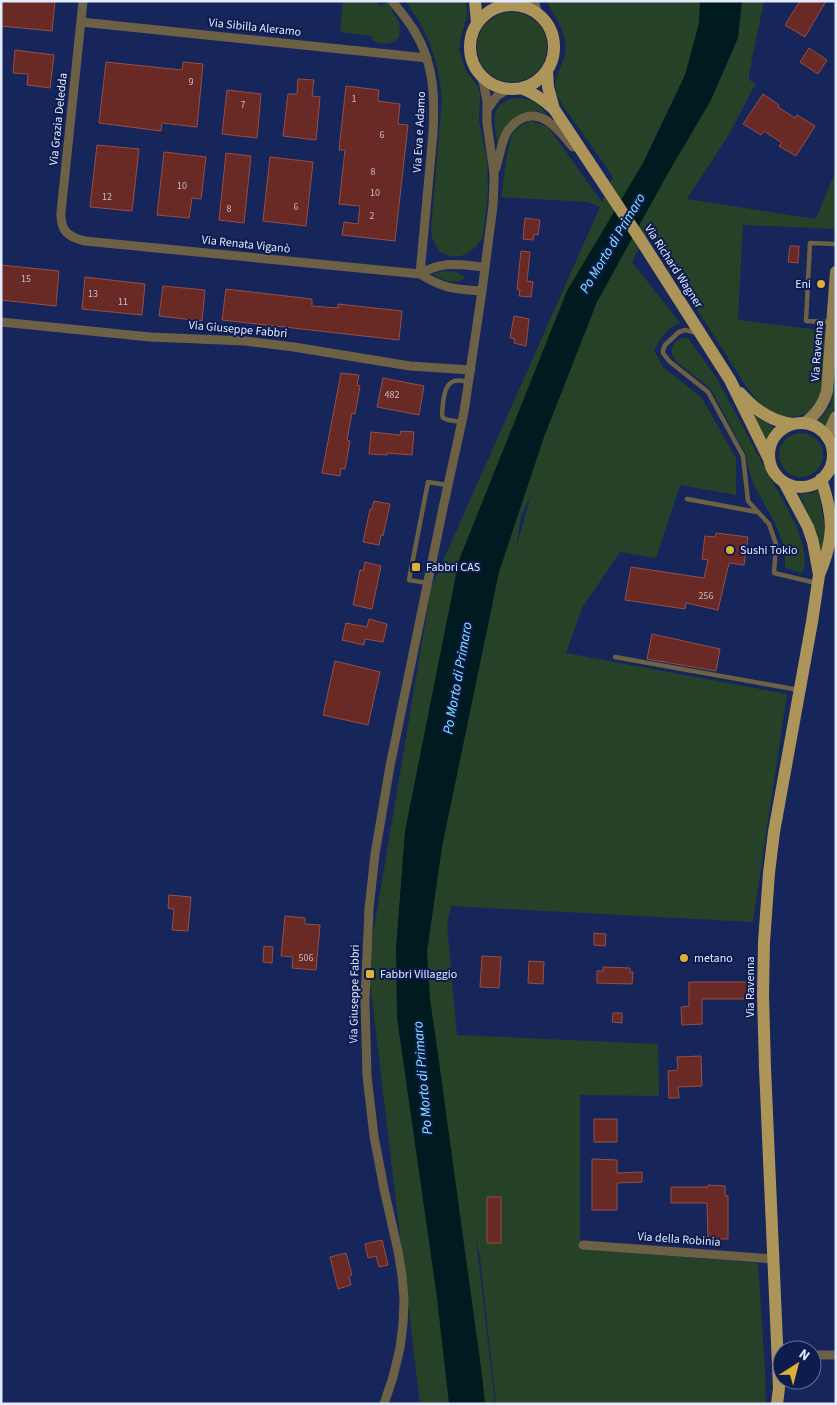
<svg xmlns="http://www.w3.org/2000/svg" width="837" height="1405" font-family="'Source Sans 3',sans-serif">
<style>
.green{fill:#254228;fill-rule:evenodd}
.water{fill:#001b1f}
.building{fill:#692924;stroke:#964e46}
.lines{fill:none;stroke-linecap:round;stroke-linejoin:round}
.lane{stroke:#6c6045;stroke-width:4.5}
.street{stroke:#6c6045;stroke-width:9}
.secondary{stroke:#917e51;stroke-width:12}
.primary{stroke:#ad9459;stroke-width:12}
.poi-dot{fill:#dfb133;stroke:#0d1b4f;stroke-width:2}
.labels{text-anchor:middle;stroke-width:4;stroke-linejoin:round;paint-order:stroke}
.number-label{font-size:10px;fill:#c4bac8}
.street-label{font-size:12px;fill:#e2ebff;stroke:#0d1b4f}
.poi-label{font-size:12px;fill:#e2ebff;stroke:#0d1b4f;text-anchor:start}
.water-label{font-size:14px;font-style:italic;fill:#86eefc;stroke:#0d1b4f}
</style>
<rect width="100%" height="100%" fill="#16265b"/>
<path class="green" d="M343 1H375L381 7 387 2 400 24 399 37C391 45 384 45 373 41L372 36 340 32Z
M405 1H466L467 16 461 37 459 50 466 71 477 85 480 94 479 121 487 159 488 193 483 237C472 254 459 262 440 252L432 238 431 229 442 99C439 61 428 31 405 1Z
M546 1H764L749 74V80L756 83 728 136 687 199 816 219 836 170 835 229 743 225 738 320 827 331 825 387 814 408 806 414 786 418 776 415 761 405 748 389 649 234 635 255 632 262 680 323C666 328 661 338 654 350L663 367 701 397 736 458V495L680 485 656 558 620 552 582 608 566 653 787 694 753 922 451 906 447 925 457 1035 658 1044 659 1096 580 1095V1249L758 1263 765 1372 766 1404H496L480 1257 476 1239 495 1404H420L368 965 431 588 600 207 588 202 501 197C504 181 506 150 512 135 516 128 523 124 530 121L546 126 551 131 602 202 613 177C601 159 588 141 576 124 569 114 559 103 556 91 553 77 562 67 565 54 569 35 555 17 546 1ZM531 495 516 549 521 516Z
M477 47a35 35 0 1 1 70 0a35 35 0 1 1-70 0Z
M513 98C528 97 539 102 547 115 541 111 535 110 528 112 510 117 506 130 498 146 495 125 487 106 513 98Z
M443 271 456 272 466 277C455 287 442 279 431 274Z
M681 338H688L716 377 795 523C801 539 809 557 802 573L785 568V548L775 523 754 485 748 467 746 455 711 389 677 362 672 355V348L675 342Z
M836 341 835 403 833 412 827 427 818 421 831 405Z
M746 407 758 418 775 428 769 435 767 442Z
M779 455a22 22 0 1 1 44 0a22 22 0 1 1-44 0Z
M818 490 824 523 825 538 820 559V543L817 532 799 494 813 493Z"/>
<path class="water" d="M700 1H742L738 38 711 100 667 175 597 302 544 437 499 572 442 847 427 952 430 999 437 1047 482 1375 485 1404H449L437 1298 397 1018 396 948 405 831 459 560 567 291 643 163 685 75 699 23Z"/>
<path class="building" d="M1 1H55L52 31 1 26Z
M800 1H826L805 37 785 25Z
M809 48 827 60 818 74 800 62Z
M15 50 54 55 50 88 27 85 28 74 13 73Z
M106 62 182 70 183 62 203 64 197 127 162 123 161 131 99 123Z
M298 79 314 80 312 96 320 97 316 140 283 136 288 94H297Z
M346 86 379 90 378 101 400 104 398 124 408 125 395 241 342 235 344 222 358 224 360 206 339 204 345 150H339Z
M227 90 261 94 257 138 222 134Z
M763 94 779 105 778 107 795 118 797 115 815 126 796 156 779 146 782 143 764 131 761 135 743 124Z
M97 145 139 149 132 211 90 207Z
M164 152 206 157 201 199 192 198 189 218 157 215Z
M226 153 251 156 244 223 219 220Z
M270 157 313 162 306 226 263 221Z
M525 218 540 220 538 235 534 234 533 240 523 239Z
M790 246H799L798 263 788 262Z
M521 251 530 252 527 281 533 282 531 297 519 296 520 290 517 289Z
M1 265 59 271 56 306 1 300Z
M85 277 145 284 142 315 82 309Z
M163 286 205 290 202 321 159 316Z
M226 289 312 299V306L338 308V304L402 311 399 340 222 320Z
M514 316 529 319 526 346 514 343 515 339 510 338Z
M341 373 359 375 357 385 360 386 355 414 352 413 347 440 350 441 345 469 341 468 340 476 322 473Z
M383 378 424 386 419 415 377 407Z
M401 431 414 432 412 455 387 453V455L369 454 371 432 400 435Z
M374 501 390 504 383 536 381 535 379 545 363 542 370 509H372Z
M716 533 748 537 744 565 729 563 718 610 686 603 685 609 625 600 631 567 704 578 708 560 702 559 705 536 715 537Z
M365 562 381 566 372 609 353 605 360 570 363 571Z
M369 619 387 624 383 642 365 639 364 645 342 640 346 623 367 627Z
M652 634 720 649 716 671 647 659Z
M335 661 380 672 368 725 323 715Z
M169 895 191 897 188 931 172 930 174 909 168 908Z
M285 916 305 918V924L320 925 316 970 292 968 293 957 281 956Z
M594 933 606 934 605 946 594 945Z
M264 946 273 947 272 963 263 962Z
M482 956 501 957 499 988 480 987Z
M529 961 544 962 543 984 528 983Z
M603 967 630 968V972H633L632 984 597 983V971H603Z
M689 982H748L747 999H702V1024L682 1025 681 1007 689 1006Z
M613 1013H622V1023L612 1022Z
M701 1056 702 1086 678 1087 679 1098H669L668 1071 678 1070 677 1057Z
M594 1119H617V1142H594Z
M592 1159 617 1160V1173L642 1172V1182L617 1183V1210H592Z
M708 1185 725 1186V1195L728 1196V1239H708L707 1203H671V1187H708Z
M487 1197H501V1243H487Z
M382 1240 388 1265 379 1267 376 1256 368 1258 365 1244Z
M346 1253 352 1275 349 1276 351 1285 338 1289 330 1257Z"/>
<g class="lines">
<path class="lane" d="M831 322 806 321 810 243 836 244
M697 333 685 330 679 332 665 345 663 350V353L669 361 708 392 743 456 748 501 769 524 776 544 774 573 816 583
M462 422 448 420 443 418 442 414C443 405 443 387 452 382 456 379 464 381 469 382
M687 499 757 512
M427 583 409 580 428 482 447 485
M615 657 799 690"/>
<path class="street" d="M83 1 61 212C60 231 68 237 85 241L420 274C444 289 454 289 482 291
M392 1C400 11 409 21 415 32 434 63 435 98 433 133L420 274
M535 1 537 13
M514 5 518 1
M81 22 427 58
M487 110 497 96 508 89
M496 168C499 157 501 145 506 134 509 128 513 124 519 120 542 106 560 132 573 147
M420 274C443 260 460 265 485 267
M1 322 150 337 245 341 294 347 410 366 471 370
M832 449 836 450
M829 470 836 469
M583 1245 774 1259
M812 1355H836
M384 1404 393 1377 400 1348 403 1324 404 1299 402 1275 398 1251 384 1189 374 1136 367 1076 365 1000 369 909 375 854 390 766 443 508 464 412 482 291 493 206 494 183V173L487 123V101L482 76"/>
<path class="secondary" d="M805 423C816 414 823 406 827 391L836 272
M827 437 836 417"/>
<path class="primary" d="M475 1 477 23
M470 47a42 42 0 1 1 84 0a42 42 0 1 1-84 0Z
M547 70 548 87 554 109
M521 88C534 93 544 100 554 109L644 245 730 380 769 459
M740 393C754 409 772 422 793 424
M769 455a32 32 0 1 1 64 0a32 32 0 1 1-64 0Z
M819 575C835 537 834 518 821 479
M777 1404 779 1388 765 1068 763 994 764 942 769 873 774 832 812 622 819 575 813 542 808 527 784 482"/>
</g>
<g class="poi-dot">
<circle cx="821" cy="284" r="5"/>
<circle cx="730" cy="550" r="5"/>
<rect x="411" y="562" width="10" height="10" rx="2.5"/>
<circle cx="684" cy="958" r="5"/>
<rect x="365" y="969" width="10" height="10" rx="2.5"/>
</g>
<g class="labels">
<g class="number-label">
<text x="191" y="85">9</text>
<text x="354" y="102">1</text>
<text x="243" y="108">7</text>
<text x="382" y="138">6</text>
<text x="373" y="175">8</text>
<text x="182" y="189">10</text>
<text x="375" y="196">10</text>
<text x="107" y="200">12</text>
<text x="296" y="210">6</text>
<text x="229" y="212">8</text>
<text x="372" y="219">2</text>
<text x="26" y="282">15</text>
<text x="93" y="297">13</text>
<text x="123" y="305">11</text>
<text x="392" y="398">482</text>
<text x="706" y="599">256</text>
<text x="306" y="961">506</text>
</g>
<g class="street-label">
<text transform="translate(255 27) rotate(6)" y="4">Via Sibilla Aleramo</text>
<text transform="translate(58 119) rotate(-84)" y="4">Via Grazia Deledda</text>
<text transform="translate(419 132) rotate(-87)" y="4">Via Eva e Adamo</text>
<text transform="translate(246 244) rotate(6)" y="4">Via Renata Viganò</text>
<text transform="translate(674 266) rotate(57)" y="4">Via Richard Wagner</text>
<text transform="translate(238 329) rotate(5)" y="4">Via Giuseppe Fabbri</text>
<text transform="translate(817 351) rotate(-86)" y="4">Via Ravenna</text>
<text transform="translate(750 987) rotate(-90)" y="4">Via Ravenna</text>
<text transform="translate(354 994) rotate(-89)" y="4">Via Giuseppe Fabbri</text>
<text transform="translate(679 1239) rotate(4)" y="4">Via della Robinia</text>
</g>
<g class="poi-label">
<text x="811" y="288" text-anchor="end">Eni</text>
<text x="740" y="554">Sushi Tokio</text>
<text x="426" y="571">Fabbri CAS</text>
<text x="694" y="962">metano</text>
<text x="380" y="978">Fabbri Villaggio</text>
</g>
<g class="water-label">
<text transform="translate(612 243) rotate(-59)" y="5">Po Morto di Primaro</text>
<text transform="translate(457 678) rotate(-80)" y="5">Po Morto di Primaro</text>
<text transform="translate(422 1078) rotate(-95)" y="5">Po Morto di Primaro</text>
</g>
</g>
<rect width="837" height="1405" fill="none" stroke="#e2ebff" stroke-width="5"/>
<g transform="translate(797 1365) rotate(36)"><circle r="24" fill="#0d1b4f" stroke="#626e95"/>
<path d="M0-4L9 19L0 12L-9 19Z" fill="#dfb133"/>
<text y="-8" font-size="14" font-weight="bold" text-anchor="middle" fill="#e2ebff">N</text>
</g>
</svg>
